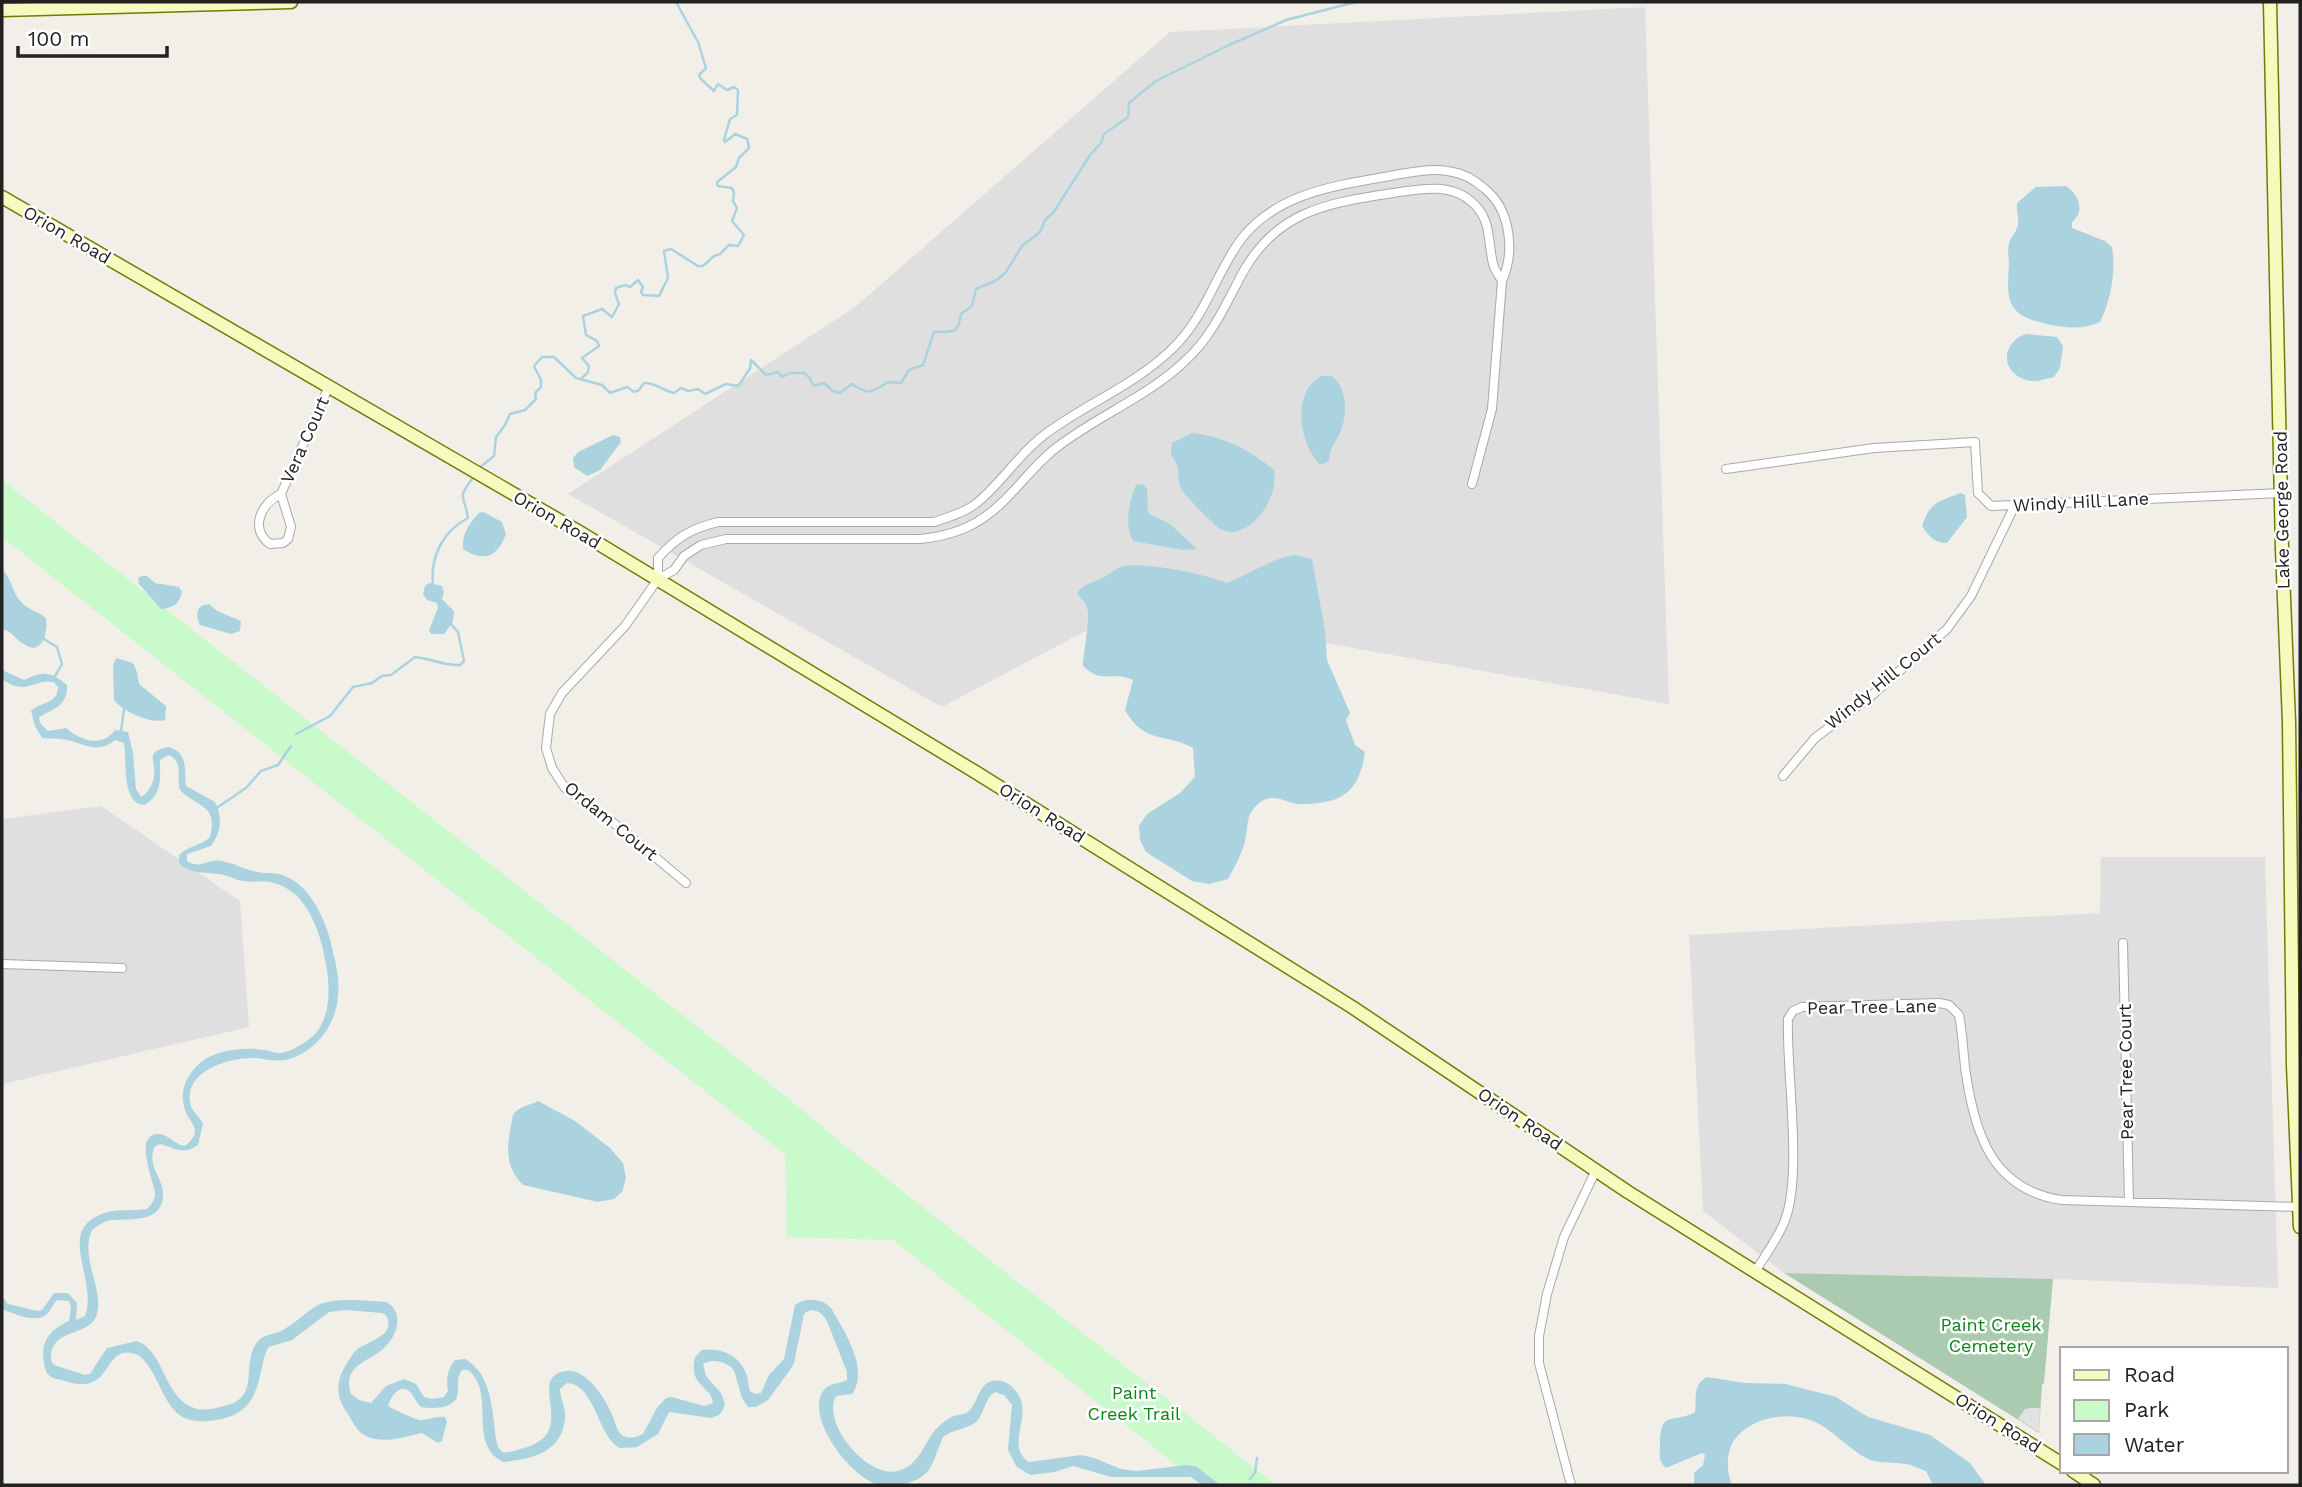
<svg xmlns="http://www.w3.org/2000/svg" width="2302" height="1487" font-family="'Work Sans',sans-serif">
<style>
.residential{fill:#e0dfdf}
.cemetery{fill:#aacbaf}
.park{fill:#c8facc}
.parking{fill:#e2e2e2}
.water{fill:#aad3df}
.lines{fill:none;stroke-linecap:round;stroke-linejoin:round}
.stream{stroke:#aad3df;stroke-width:2.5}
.street-casing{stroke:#a9a9a9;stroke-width:10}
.secondary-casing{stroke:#707d05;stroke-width:15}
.street{stroke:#fff;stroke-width:8}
.secondary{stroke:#f7fabf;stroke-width:12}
.labels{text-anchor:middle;stroke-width:5;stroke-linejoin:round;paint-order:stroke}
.street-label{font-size:18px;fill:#222;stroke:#fff}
.park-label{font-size:18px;fill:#0c8416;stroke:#fff}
</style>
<rect width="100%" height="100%" fill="#f2efe9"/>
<path class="residential" d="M1645 7 1669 704 1280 635 1114 616 942 707 568 494 855 307 1170 32Z
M101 806 240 901 249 1027 2 1084V819Z
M2101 857H2265L2278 1288 2053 1279 1784 1273 1703 1211 1689 935 2100 913Z"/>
<path class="cemetery" d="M1784 1273 2053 1279 2044 1383 2042 1384 2039 1433Z"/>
<path class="park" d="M2 480 783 1094 849 1149 1276 1485H1201L893 1240 787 1237 785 1154 2 537Z"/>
<path class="parking" d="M2031 1408H2040L2039 1432 2018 1419 2025 1409Z"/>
<path class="water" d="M2066 186C2078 194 2086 210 2072 222V228L2105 241 2112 247C2116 273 2111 299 2100 322 2083 330 2065 328 2047 324 2008 316 2006 302 2009 266 2009 258 2007 251 2009 244 2010 237 2017 232 2018 225 2019 217 2016 211 2017 203L2036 187Z
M2026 334 2057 337 2063 346 2060 368 2054 377C2045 379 2035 383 2026 380 1999 371 2002 342 2026 334Z
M1321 376H1332C1348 389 1348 417 1339 435 1334 445 1329 450 1329 461L1321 465C1299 446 1291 392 1321 376Z
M1192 433C1223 436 1250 450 1274 470 1275 479 1275 487 1271 496 1265 515 1240 542 1219 528 1213 524 1185 496 1182 490 1175 478 1183 468 1171 455L1172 443Z
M613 435 620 437 621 442 600 470 587 476 574 467 573 458 578 452Z
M1143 484 1147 489 1148 513 1170 524 1197 549 1183 550 1133 541C1124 526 1129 501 1136 485Z
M1961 493 1965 495 1967 517 1947 543C1934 543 1929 536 1922 526 1930 502 1939 501 1961 493Z
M483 512 502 522 506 534C497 558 484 562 463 549 462 533 469 524 479 513Z
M1294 555 1312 559 1325 630 1327 660 1350 713 1346 720 1355 745 1365 752C1361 778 1353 797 1325 802 1317 803 1306 805 1298 804 1283 802 1272 791 1257 805 1244 817 1249 830 1244 845 1240 857 1234 868 1228 879L1209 884 1192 881 1146 852 1140 840 1139 826 1147 814 1180 793 1195 777 1193 748C1164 732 1145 745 1125 710L1133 680C1113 670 1102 685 1083 666 1083 653 1091 616 1087 608 1086 603 1080 597 1077 593 1084 584 1089 584 1100 579 1108 576 1115 568 1124 566 1146 562 1206 574 1227 583 1250 574 1270 559 1294 555Z
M2 569C12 579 12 593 22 603 29 610 39 612 46 618 48 631 43 656 25 645 16 640 12 631 2 629Z
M142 576H147L155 583 179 587 182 592C179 604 173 608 161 609L139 584 138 578Z
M429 583 442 586 444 592 442 599 454 611 453 622 444 634H431L429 630 438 608 437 603 427 600 423 594 425 586Z
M209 604 217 611 241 621 240 631 231 634 200 625C195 614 196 605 209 604Z
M116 658 133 663 137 672 139 684 166 706 165 720C150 724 124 712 114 700L113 665Z
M2 670 24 680C44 671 50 671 67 685 68 706 53 709 39 717L40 723 48 731 66 728C81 741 102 748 115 730L128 732 133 753 136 789 141 797C151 791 156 778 154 767 154 764 152 758 153 755 155 750 163 748 168 747 189 752 184 770 186 786L215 802C223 818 221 832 211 846L187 854V861C200 870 209 858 222 861 234 863 245 870 258 872 265 874 272 872 279 874 309 882 324 916 331 943 335 961 340 977 338 996 336 1024 317 1051 289 1059 277 1063 264 1058 252 1058 228 1058 185 1071 190 1102 191 1112 200 1116 203 1124L198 1145C184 1155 175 1149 161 1144L155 1146C146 1167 163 1177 163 1193 164 1223 132 1219 112 1220 105 1220 98 1226 92 1230 79 1258 106 1292 96 1317 87 1337 49 1328 51 1360L54 1365 85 1375 90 1374 107 1348 137 1341C166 1353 163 1397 194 1408 202 1411 212 1409 220 1407 265 1400 238 1363 259 1340 265 1334 276 1334 283 1330 294 1324 310 1309 318 1305 339 1297 364 1301 387 1302 405 1314 397 1337 383 1349 367 1363 342 1365 351 1394L359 1400 371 1403 386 1386 404 1379 416 1384 424 1397 432 1399 444 1397 448 1391C446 1379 447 1370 455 1360L465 1359C503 1380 488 1446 503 1452 510 1454 518 1449 524 1448 581 1433 524 1377 566 1371 587 1368 607 1401 613 1417 616 1424 617 1432 623 1436 630 1439 637 1437 643 1434L657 1408 666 1398 671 1397 705 1406 713 1403C711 1385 688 1387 695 1357L702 1350C721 1347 739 1355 746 1373 748 1379 748 1385 750 1391L755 1394 761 1393 769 1375 784 1359 795 1305C806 1297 822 1298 831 1308 844 1331 870 1369 852 1394L836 1396C821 1424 868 1479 898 1471 919 1466 924 1442 937 1428 941 1424 948 1418 954 1416 960 1414 964 1415 969 1411 980 1400 979 1377 1001 1381 1006 1382 1011 1385 1014 1389 1037 1412 1003 1445 1029 1462L1081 1455 1094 1458 1121 1469 1136 1471 1187 1465 1197 1467 1220 1485H1202L1191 1477H1111L1073 1466 1055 1472 1030 1475 1016 1466 1008 1450 1012 1405 1004 1395 995 1392C984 1399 985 1413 976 1422 966 1430 953 1429 943 1437 938 1448 935 1461 928 1471 922 1478 913 1482 904 1484 896 1485 885 1487 878 1485 851 1477 805 1419 823 1391 828 1383 839 1384 847 1380V1372L827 1321C822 1312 812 1306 804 1314L794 1363 790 1370 768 1400 756 1407H748L742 1398 734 1370C726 1362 714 1358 703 1364L706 1376 721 1393 725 1403 723 1410 719 1415 711 1418 669 1412 658 1434 637 1447 620 1448C597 1436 596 1385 567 1383L560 1389C560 1399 566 1408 565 1417 563 1453 531 1459 503 1462 498 1459 493 1456 490 1451 475 1428 492 1388 468 1370H462C455 1379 460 1387 457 1397 452 1409 432 1409 421 1407 416 1403 414 1396 410 1392 400 1382 390 1398 388 1406 393 1409 416 1420 421 1420 429 1420 437 1416 445 1417L447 1422 442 1441 438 1443 422 1433C404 1437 382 1445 364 1435 357 1431 352 1421 348 1414 334 1395 336 1379 349 1360 352 1355 355 1350 359 1348 372 1340 396 1335 386 1315L382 1313 346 1310 329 1312 292 1340 269 1347C264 1354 263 1363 261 1372 254 1404 243 1418 208 1421 196 1422 182 1420 174 1410 162 1398 151 1358 135 1354 106 1346 112 1381 85 1384 78 1385 72 1383 65 1381 60 1379 54 1380 50 1376 45 1373 45 1367 44 1362 40 1341 51 1329 69 1321L71 1308 69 1301 57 1300C53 1304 51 1310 47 1314 37 1324 15 1314 4 1310L2 1307V1296L8 1304 38 1311 42 1310 54 1293H68L77 1303 76 1320 85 1316C99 1279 52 1227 108 1212 121 1209 134 1211 147 1209 151 1205 155 1200 155 1194 155 1183 131 1132 160 1134 169 1135 175 1145 185 1146 205 1129 190 1125 185 1110 179 1090 186 1076 200 1063 217 1049 244 1047 266 1050 271 1051 276 1054 281 1053 291 1052 307 1042 314 1035 330 1018 330 992 327 970 322 937 309 889 270 882 262 880 253 883 244 881 235 880 228 875 219 874 204 872 190 874 179 863V855C187 846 201 846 210 837 218 804 199 809 180 790 176 777 184 762 169 755L160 760C160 778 163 795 144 805 121 803 127 761 124 743L115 740C99 753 88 746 71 741 61 738 51 739 42 738L35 726 31 711C41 701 57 705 58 687L54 682C33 678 27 697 2 679Z
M538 1101 575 1121 610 1148 623 1163 626 1178 622 1192 614 1199 598 1202 523 1185C506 1168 506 1149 511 1126 511 1125 513 1116 513 1115 517 1107 531 1105 538 1101Z
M1707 1377 1745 1383 1786 1384 1836 1397 1868 1417 1930 1435 1970 1463 1986 1485H1933L1926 1471C1920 1469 1913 1465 1906 1464 1893 1462 1880 1464 1868 1459 1852 1451 1839 1437 1824 1427 1798 1409 1755 1414 1735 1439 1726 1451 1726 1471 1732 1485H1694V1473L1703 1465 1705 1455 1702 1453 1666 1468C1659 1462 1659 1456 1660 1447 1660 1408 1671 1425 1695 1412 1697 1398 1692 1385 1707 1377Z"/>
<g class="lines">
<path class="stream" d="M582 378 588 372 589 366 582 358 599 346 597 341 586 335 583 316 602 309 612 317 619 304 615 293 616 288 625 285 630 287 638 280 643 287 641 292 643 295 659 296 668 278 664 251 671 249 698 266H703L714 256 720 254 729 245 738 246 744 235 732 221 737 208 733 201 734 193 732 188 718 186 717 182 736 167 739 158 749 148 747 139 735 134 725 142 724 140 730 119 737 115 738 90 734 87 727 90 718 84 714 91 701 79 699 75 706 68 698 42 676 2
M479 468 494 456 496 437 505 425 510 414 525 410 536 399 535 393 541 387V380L534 366 542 357H554L576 378 602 385 610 393 627 387 634 392 639 390 644 383C655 382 663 391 674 393L681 388 688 391 698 389 705 394 726 384 738 386C744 380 745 374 750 369L751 360 766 375 778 372 782 377 790 373H804L809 377 814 386 824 383 833 391 840 393 852 384C870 396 872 392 888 382L901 383 909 370 923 365 934 332C953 331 958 335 961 314L972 306 976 289 997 280 1006 272 1022 246 1040 232 1045 220 1053 213 1090 155 1101 143 1104 134 1128 117 1129 103 1156 81 1227 46 1286 20 1356 2
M433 586C430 557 442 532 468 518 464 492 456 501 474 476
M44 639 57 647 62 664 55 676
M121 731 124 709
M296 734 330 716 353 687 372 683 382 676 391 675 415 657C429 658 444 666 460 665L464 661 458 632 450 623
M218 807 246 788 261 771 278 765 291 746
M1250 1479 1255 1473 1257 1458"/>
<defs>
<path id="street" d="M1726 469 1874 448 1975 442 1978 493 1991 506 2281 493
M281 494C261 503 249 529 270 544L283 543 288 539 291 527 281 494 329 386
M658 579V558C677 537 690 529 718 522H934C949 517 966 512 978 502 1002 482 1019 454 1044 435 1085 404 1135 385 1172 349 1207 315 1215 274 1242 238 1277 194 1333 186 1384 177 1406 173 1431 167 1453 172 1465 174 1476 181 1485 189 1511 210 1515 252 1502 281L1492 409 1472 484
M1783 776 1815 738 1870 697 1947 629 1971 596 2014 507
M686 883 623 830 565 788 552 768 546 748 550 714 562 693 625 626 658 579 674 570 684 556 701 545 726 539H920C939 537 958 533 975 523 1008 505 1027 470 1056 448 1097 416 1147 397 1184 362 1211 338 1225 306 1242 274 1276 211 1327 203 1393 193 1419 189 1451 182 1473 203 1493 221 1487 245 1494 267 1496 272 1500 277 1502 281
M2123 943 2129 1202
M2 964 122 968
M1755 1272C1764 1257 1776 1241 1783 1225 1804 1180 1786 1073 1788 1019L1793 1011 1802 1007 1939 1003 1949 1005 1959 1015C1963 1035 1963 1054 1966 1074 1975 1135 1993 1190 2062 1200L2299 1207
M1571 1485 1539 1363V1336L1547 1294 1564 1237 1596 1170"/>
<path id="secondary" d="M2270 2 2282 549 2289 722 2293 1065 2300 1227
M2 10 291 2
M2 197 581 533 977 773 1352 1007 1628 1192 2062 1464
M2073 1471 2094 1485"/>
</defs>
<use href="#street" class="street-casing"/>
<use href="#secondary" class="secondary-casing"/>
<use href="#street" class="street"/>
<use href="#secondary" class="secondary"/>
</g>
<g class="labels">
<g class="street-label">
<text transform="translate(67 235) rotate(30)" y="6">Orion Road</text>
<text transform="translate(305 440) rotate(-66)" y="6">Vera Court</text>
<text transform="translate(2081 502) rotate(-3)" y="6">Windy Hill Lane</text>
<text transform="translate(2282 510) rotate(-91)" y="6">Lake George Road</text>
<text transform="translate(557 520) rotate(30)" y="6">Orion Road</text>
<text transform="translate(1883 681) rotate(-39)" y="6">Windy Hill Court</text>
<text transform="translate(1042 813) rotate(32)" y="6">Orion Road</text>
<text transform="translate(611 821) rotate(39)" y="6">Ordam Court</text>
<text transform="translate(1872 1007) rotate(-1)" y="6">Pear Tree Lane</text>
<text transform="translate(2126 1072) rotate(-91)" y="6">Pear Tree Court</text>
<text transform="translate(1520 1119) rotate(34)" y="6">Orion Road</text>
<text transform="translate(1998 1423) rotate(32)" y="6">Orion Road</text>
</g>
<g class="park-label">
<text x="1991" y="1331">Paint Creek<tspan x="1991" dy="21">Cemetery</tspan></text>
<text x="1134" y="1399">Paint<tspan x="1134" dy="21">Creek Trail</tspan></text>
</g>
</g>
<rect width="2302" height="1487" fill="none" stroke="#222222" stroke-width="7"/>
<rect x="2060" y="1347" width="228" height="126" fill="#ffffff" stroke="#a7a7a7" stroke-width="2"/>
<rect x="2074" y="1370" width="35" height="10" fill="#f7fabf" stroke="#a7a7a7" stroke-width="2"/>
<text x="2124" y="1382" font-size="21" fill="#222222">Road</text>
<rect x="2074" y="1400" width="35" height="21" fill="#c8facc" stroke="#a7a7a7" stroke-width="2"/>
<text x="2124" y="1417" font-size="21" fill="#222222">Park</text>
<rect x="2074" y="1434" width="35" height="21" fill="#aad3df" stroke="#a7a7a7" stroke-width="2"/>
<text x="2124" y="1452" font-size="21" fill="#222222">Water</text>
<path d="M18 46v10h149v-10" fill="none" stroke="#222222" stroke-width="3.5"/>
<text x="28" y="46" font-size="21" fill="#222222" stroke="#ffffff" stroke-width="5" paint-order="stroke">100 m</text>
</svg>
